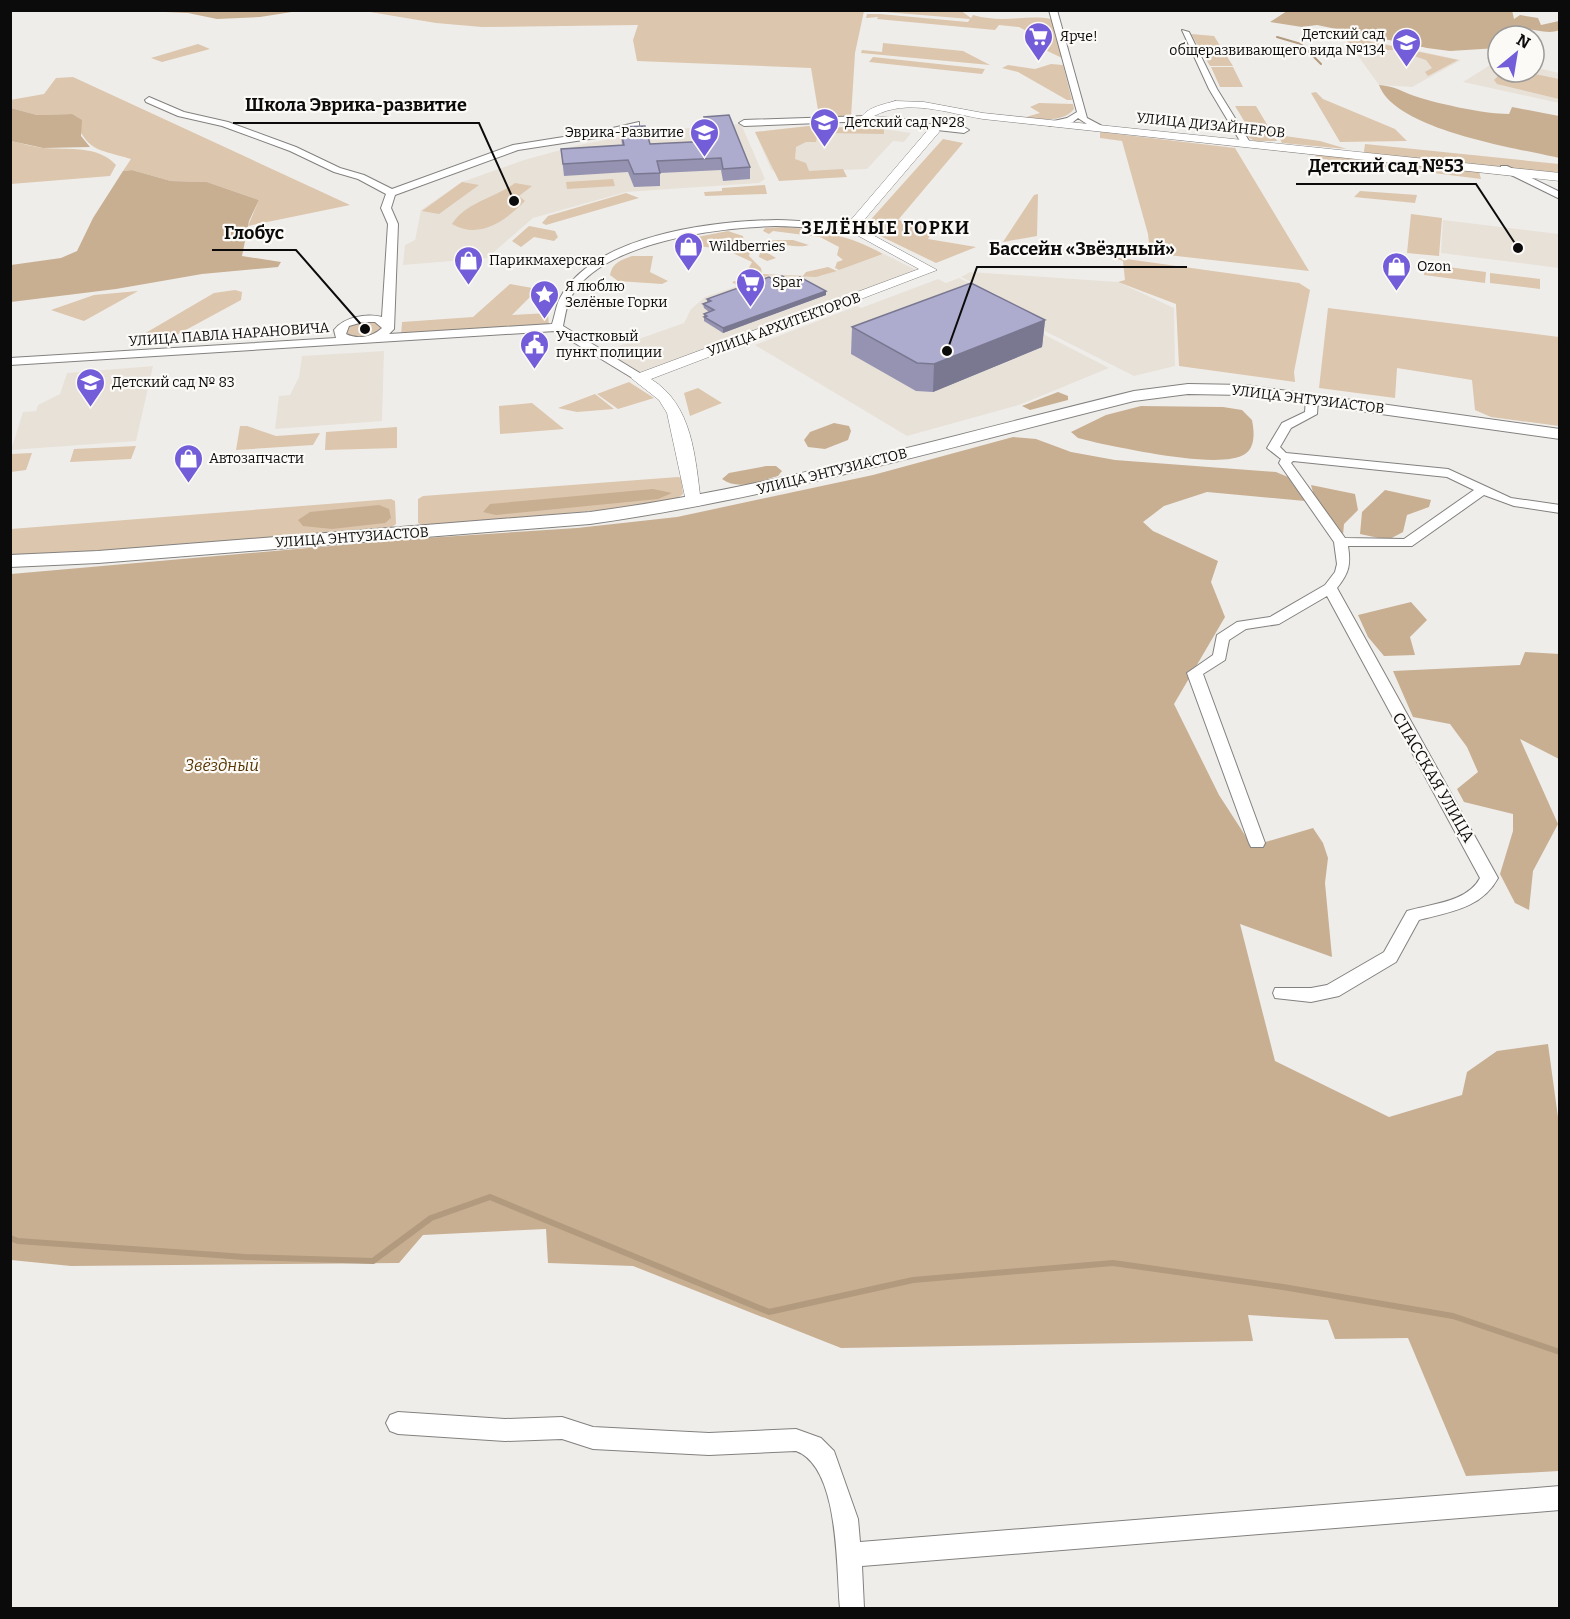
<svg xmlns="http://www.w3.org/2000/svg" width="1570" height="1619" font-family="Bitter,serif">
<style>
.built{fill:#e8e1d8}
.green{fill:#dcc6ad}
.forest{fill:#c8af92}
.lines{fill:none;stroke-linecap:round;stroke-linejoin:round}
.stream-far1{stroke:#b29a7e;stroke-width:2}
.stream{stroke:#b29a7e;stroke-width:6}
.minor-casing{stroke:#83817f;stroke-width:2}
.tertiary-casing{stroke:#83817f;stroke-width:1}
.secondary-casing{stroke:#83817f;stroke-width:2}
.minor{fill:#fff;fill-rule:evenodd}
.tertiary{fill:#fff;fill-rule:evenodd}
.secondary{fill:#fff;fill-rule:evenodd}
.wall{fill:#9593b1}
.shaded-wall{fill:#797890}
.building{fill:#adabce;stroke:#797890;stroke-width:1.5}
.labels{text-anchor:middle;stroke-width:4.5;stroke-linejoin:round;paint-order:stroke}
.far-poi-label{font-size:14px;fill:#0c0b0b;stroke:#fcfaf7;text-anchor:start}
.far-street-label{font-size:14px;fill:#0c0b0b;stroke:#fcfaf7}
.park-label{font-size:16px;font-style:italic;fill:#573500;stroke:#fcfaf7}
.street-label{font-size:16px;fill:#0c0b0b;stroke:#fcfaf7}
.far-district-label{font-size:18px;font-weight:bold;letter-spacing:1.5px;fill:#0c0b0b;stroke:#fcfaf7}
.leader{fill:none;stroke:#0c0b0b;stroke-width:2}
.callout-dot{fill:#0c0b0b;stroke:#fcfaf7;stroke-width:2}
.callout-label{font-size:18px;text-anchor:middle;font-weight:bold;fill:#0c0b0b;stroke:#fcfaf7;stroke-width:4.5;stroke-linejoin:round;paint-order:stroke}
</style>
<rect width="100%" height="100%" fill="#efedea"/>
<path class="built" d="M1343 35 1461 60 1412 87 1379 85Z
M1498 60V72H1534V67L1559 73V103L1463 82Z
M741 124 765 179 759 183 626 192 533 218 487 258 403 265 405 245 415 240 421 210 462 182 524 160 579 145 651 131Z
M809 126 884 129 911 133 904 142 893 141 867 169 776 173 771 169 755 132Z
M1443 220 1559 234V268L1441 253Z
M884 254 918 271 636 374 602 352 684 323 691 309 705 297 770 275 821 276Z
M970 272 1118 282 1174 308 1175 366 1134 376 989 303 1000 296 961 277Z
M959 278 997 296 986 301 985 304 1109 368 1019 405 907 436 755 345 857 306 861 308 938 279 946 283Z
M384 351 382 421 275 429 279 396 290 395 299 377 302 356Z
M153 366 136 441 11 450 23 412 36 411 38 405 60 394 67 373Z"/>
<path class="green" d="M960 10 971 18 973 15C1005 24 1025 14 1051 19L1062 58 1037 46 1040 44 1031 39 1034 35 1019 27 999 25 995 30 877 19 878 17 866 18 867 14H880L968 22 970 19 873 11Z
M364 11H864L855 53 851 117 819 116 811 68 637 61 633 40 638 25 482 27 436 23Z
M1191 34 1214 36 1233 66H1210Z
M1344 36 1458 60 1428 76 1425 72 1432 68 1426 60 1414 56 1406 50H1353Z
M883 43 963 51 990 65 861 53 862 50 882 52Z
M198 44 210 49 162 62 151 58Z
M873 57 985 69 982 74 869 62Z
M1051 64 1063 65 1072 100H1067L1018 72 1002 68 1008 65 1035 69Z
M1211 67H1233L1243 87H1220Z
M1502 72H1525L1559 79V99L1497 84 1494 80Z
M73 77 350 205 248 226 259 200 207 182 171 181 132 170 123 171 131 159C94 148 88 152 72 114L37 115 11 108 10 100 44 94 56 78Z
M1316 92 1323 99 1395 129 1407 141 1340 142 1311 93Z
M1039 103 1073 104 1074 109C1063 123 1041 119 1026 117L1040 113 1030 107Z
M1235 106H1256L1277 141H1255L1249 138 1246 132 1249 129Z
M809 126 884 129V134L825 133 817 137 816 142H806L796 147 795 159 806 163 809 171 843 169 847 177 779 181 755 132Z
M1100 132 1235 148 1309 271 1150 253 1148 234 1122 141 1100 138Z
M1278 135 1320 141 1347 149 1282 143Z
M943 139 963 143 898 220 935 228 928 239 976 247 936 263 870 231 865 226Z
M11 141C21 143 33 147 44 148 68 150 98 145 116 165L110 176 11 184Z
M1365 144 1559 164V175L1478 167 1481 179 1315 158 1316 154 1363 158Z
M613 179 615 186 567 189 566 182Z
M462 182 479 185 439 214 422 211Z
M515 183 532 186 519 196 525 201C505 221 480 240 452 224 466 202 497 197 515 183Z
M765 185 767 194 705 196 704 192 722 191V188Z
M1360 191 1417 195 1415 203 1354 197Z
M626 193 639 198 546 225 542 223 548 216Z
M1038 194 1037 236 1003 242 1034 195Z
M1411 214 1442 218 1439 256 1407 253Z
M529 226 555 231 558 237 554 241 534 237 521 247 512 241Z
M785 227C824 231 848 235 883 254L839 270 835 268 837 262 843 260 837 255 839 247 820 237 773 231 769 234 763 231 765 228Z
M728 231 743 236 744 242H752L749 256 761 268 762 274 803 276 806 272 828 267 837 271 816 277 770 275 738 286 732 282 743 279 752 262 724 249 688 245 697 237Z
M774 240H793L809 245C795 250 779 238 766 252L776 258 767 261 759 257 762 244Z
M632 256H653L650 272 668 281 662 284 618 281 610 275C612 263 621 260 632 256Z
M1112 257 1299 283 1310 290 1294 372 1295 382 1179 366 1176 304 1118 282 1125 280 1123 261Z
M1425 264 1486 272 1485 283 1424 275Z
M1490 273 1540 279V289L1490 283Z
M510 284 538 289 512 315 548 313 549 326 401 336 402 322 473 317Z
M235 290 242 292 241 300 171 338H137L214 293Z
M138 291 84 321 51 310 94 295Z
M1328 308 1559 337V426L1491 417 1475 410 1472 380 1397 368 1395 398 1319 388Z
M359 321 376 322 383 328C372 337 358 341 345 333L349 325Z
M629 382 654 398 618 409 597 394Z
M698 388 722 403 690 416 684 393Z
M595 394 614 409 577 412 558 408Z
M532 403 564 429 500 434 499 406Z
M240 426H247L276 436 320 433 313 445 236 450Z
M397 427V448L325 450 326 432Z
M136 446 131 459 70 462 74 449Z
M32 453 26 470 11 472V454Z
M678 477 681 478 683 494 671 503 427 527 418 523V499L423 496Z
M391 499 395 501 396 524 389 529 168 547 11 557V529Z"/>
<path class="forest" d="M1512 10 1514 19 1520 15 1538 18 1541 25 1559 21V30C1547 36 1529 26 1515 30L1530 36H1498V48L1450 51 1427 48 1317 25 1302 27 1270 22 1287 11Z
M143 11H298L260 17 217 19 188 13Z
M1379 85C1392 86 1398 89 1409 94 1433 103 1484 114 1509 114L1512 107 1559 116V158C1516 148 1395 130 1379 85Z
M11 108 37 115 72 114 82 120 81 136 90 147 43 148 11 141Z
M132 170 171 181 207 182 259 200 249 221 242 256 281 262 278 267 202 274 116 289 11 302V265L61 258 77 251 93 218 123 171Z
M1058 392 1068 396V400L1030 410 1022 406Z
M1141 406 1223 407 1242 410 1252 420C1254 430 1256 447 1245 454 1221 470 1128 449 1098 443L1078 438 1071 432 1106 415Z
M834 423 849 426 851 431 848 440 825 449 808 447 804 440 810 432Z
M1013 437 1036 439 1071 452 1115 460 1276 472 1288 477 1305 501 1207 492 1164 506 1143 522 1153 531 1218 561 1211 582 1225 617 1174 704 1219 795 1252 846 1313 828 1323 843 1328 858 1325 883 1332 957 1240 924 1275 1061 1389 1117 1462 1095 1467 1072 1497 1051 1548 1044 1560 1132 1559 1471 1466 1476 1408 1338 1335 1339 1328 1320 1248 1315 1253 1341 841 1348 633 1266 548 1263 546 1229 423 1235 399 1263 71 1266 11 1260V574L411 539 577 528 677 517 873 475Z
M766 466H776L782 471 778 476C759 481 739 491 722 479L729 473Z
M1311 485 1355 494 1358 510 1344 524 1343 535 1316 503Z
M653 489 672 493 658 499 496 515 483 512 490 504Z
M1385 490 1431 500 1429 507 1407 515 1403 532 1388 540 1360 534 1362 512Z
M379 505 389 509 391 518 385 523 332 529 303 526 298 520 310 512Z
M1411 602 1427 620 1410 637 1415 655 1384 656 1368 637 1358 615Z
M1525 652 1560 654 1559 759 1520 739 1558 824 1533 871 1529 910 1515 903 1500 874 1513 831V814L1464 802 1457 789 1478 772 1467 747 1450 724 1413 717 1393 671 1520 665Z"/>
<g class="lines">
<path class="stream-far1" d="M1277 37 1301 44 1321 64"/>
<path class="stream" d="M10 1238 18 1241 245 1257 373 1261 431 1218 490 1197 769 1312 913 1280 1113 1263 1283 1287 1453 1316 1560 1352"/>
<defs>
<path id="minor" d="M1049 10H1057L1087 118 1102 126V130H1096L1078 118 1073 122 1050 126 1045 123 1067 118 1077 112Z
M1182 30 1189 32 1217 89 1251 144 1249 146H1243L1209 89Z
M149 97 184 112 228 122 296 147 340 168 364 175 392 189 513 145 595 132 639 122V126L596 138 518 150 395 195 391 208 398 224 394 329 389 334 552 324C555 316 556 305 560 298 593 235 713 221 777 220 801 220 826 224 850 225L855 228 850 231C825 230 801 226 776 226 720 227 598 242 570 299 566 307 565 317 563 326L643 375 645 378 639 382 555 331 10 365V358L336 338 334 330C344 317 366 313 382 317L388 224 381 208 386 194 358 179 334 172 290 151 222 126 178 116 146 102 145 100ZM363 322H375L382 328C372 337 358 340 346 334L349 326Z
M866 116 869 117V121L744 126 739 123 744 120Z
M931 124 964 127 969 130 964 133 928 129V125Z
M1501 166H1507L1560 192V199L1501 170Z
M1312 395 1318 399 1317 414 1291 428 1280 447 1286 453 1448 469 1511 498 1560 505V513L1514 506 1484 495 1412 546H1348C1351 565 1349 573 1337 588L1498 878C1482 908 1450 912 1419 920L1396 962 1339 996 1311 1002 1275 998 1273 993 1275 988H1311L1327 985 1384 952 1407 911C1430 904 1468 902 1480 878L1327 596 1279 624 1246 629 1229 640 1225 660 1203 674 1265 843 1263 847H1251L1249 843 1187 673 1213 655 1217 635 1237 622 1270 617 1325 585 1335 572 1337 564 1334 542 1279 463 1281 459 1267 448 1282 423 1305 412 1306 399ZM1293 461 1447 477 1474 490 1404 539 1345 538 1291 463Z
M398 1412 505 1419 562 1417 593 1427 709 1433 796 1429 821 1438 834 1451 858 1519 860 1542 1560 1486V1510L862 1566 864 1608H840C836 1569 840 1467 796 1451L709 1455 593 1449 562 1439 505 1441 398 1434 390 1431 386 1423 390 1415Z"/>
<path id="tertiary" d="M895 101 924 102 983 113 1560 173V181L983 119C947 113 908 98 874 116L925 121 940 131 858 227 937 270 651 379C693 405 695 457 701 502L699 506H687L667 413 659 400 631 378 634 375 919 269 844 228 927 131 922 127 866 122 860 119C867 107 882 105 895 101Z"/>
<path id="secondary" d="M1188 384 1245 385 1560 429V439L1245 395 1188 394 1134 401C954 446 774 498 590 524L98 563 10 567V555L98 551 590 512C774 487 954 435 1134 391Z"/>
</defs>
<use href="#minor" class="minor-casing"/>
<use href="#tertiary" class="tertiary-casing"/>
<use href="#secondary" class="secondary-casing"/>
<use href="#minor" class="minor"/>
<use href="#tertiary" class="tertiary"/>
<use href="#secondary" class="secondary"/>
</g>
<path class="wall" d="M704 117 750 167V179L723 181 721 170 660 173V186L634 187 628 172 564 176 561 149 622 145 620 127 650 144 709 141 704 128Z
M772 279 826 295 723 333 704 321V314L709 312 704 308 703 304 707 302V299Z
M1045 320 1042 347 933 392 916 391 851 354 852 327Z"/>
<path class="shaded-wall" d="M826 291V295L723 333V328Z
M1045 320 1042 347 933 392 934 364Z"/>
<path class="building" d="M729 115 750 167 723 169 721 158 657 161 660 173 634 174 628 160 563 164 561 149 624 145 620 127 645 126 650 144 712 141 704 117Z
M782 276 791 281 800 277 826 291 723 328 704 317 707 316 704 314 714 310 703 304 711 301 707 299 769 277 772 279Z
M971 283 1045 320 934 364 917 363 852 327Z"/>
<defs>
<symbol id="supermarket-pin" viewBox="-11 -11 22 30"><path d="M0 17L-7.5 6A9.5 9.5 0 1 1 7.5 6Z" fill="#745dd8" stroke="#fcfaf7"/><path d="M-6-5.5h2.5l.6 2H6L4.5 2H-2.5L-4.4-4H-6ZM-1.5 3.2a1.3 1.3 0 1 0 .1 0ZM3 3.2a1.3 1.3 0 1 0 .1 0Z" fill="#fff"/></symbol>
<symbol id="school-pin" viewBox="-11 -11 22 30"><path d="M0 17L-7.5 6A9.5 9.5 0 1 1 7.5 6Z" fill="#745dd8" stroke="#fcfaf7"/><path d="M0-5L7-2L0 1L-7-2ZM-4 1L0 2.5L4 1V4Q0 6-4 4Z" fill="#fff"/></symbol>
<symbol id="shop-pin" viewBox="-11 -11 22 30"><path d="M0 17L-7.5 6A9.5 9.5 0 1 1 7.5 6Z" fill="#745dd8" stroke="#fcfaf7"/><path d="M-5-2.5h2.3a2.7 3.5 0 0 1 5.4 0H5L5.5 6h-11ZM-1.5-2.5h3a1.5 2.3 0 0 0-3 0Z" fill="#fff"/></symbol>
<symbol id="sight-pin" viewBox="-11 -11 22 30"><path d="M0 17L-7.5 6A9.5 9.5 0 1 1 7.5 6Z" fill="#745dd8" stroke="#fcfaf7"/><path d="M0-6L1.8-2.2L6-1.7L2.9 1.2L3.7 5.4L0 3.3L-3.7 5.4L-2.9 1.2L-6-1.7L-1.8-2.2Z" fill="#fff"/></symbol>
<symbol id="civic-pin" viewBox="-11 -11 22 30"><path d="M0 17L-7.5 6A9.5 9.5 0 1 1 7.5 6Z" fill="#745dd8" stroke="#fcfaf7"/><path d="M-.6-6.5H3V-4.5H.6V-3L4-1V1h2V6H-6V1h2V-1L-.6-3ZM-1.2 2.5V6h2.4V2.5Z" fill="#fff"/></symbol>
</defs>
<g fill-rule="evenodd">
<use href="#supermarket-pin" x="1022" y="20" width="33" height="45"/>
<use href="#school-pin" x="1390" y="26" width="33" height="45"/>
<use href="#school-pin" x="808" y="106" width="33" height="45"/>
<use href="#school-pin" x="688" y="116" width="33" height="45"/>
<use href="#shop-pin" x="672" y="230" width="33" height="45"/>
<use href="#shop-pin" x="452" y="244" width="33" height="45"/>
<use href="#shop-pin" x="1380" y="250" width="33" height="45"/>
<use href="#supermarket-pin" x="734" y="266" width="33" height="45"/>
<use href="#sight-pin" x="528" y="278" width="33" height="45"/>
<use href="#civic-pin" x="518" y="328" width="33" height="45"/>
<use href="#school-pin" x="74" y="366" width="33" height="45"/>
<use href="#shop-pin" x="172" y="442" width="33" height="45"/>
</g>
<g class="labels">
<g class="far-poi-label">
<text x="1385" y="39" text-anchor="end">Детский сад<tspan x="1385" dy="16">общеразвивающего вида №134</tspan></text>
<text x="1060" y="41">Ярче!</text>
<text x="845" y="127">Детский сад №28</text>
<text x="684" y="137" text-anchor="end">Эврика-Развитие</text>
<text x="709" y="251">Wildberries</text>
<text x="489" y="265">Парикмахерская</text>
<text x="1417" y="271">Ozon</text>
<text x="772" y="287">Spar</text>
<text x="565" y="291">Я люблю<tspan x="565" dy="16">Зелёные Горки</tspan></text>
<text x="556" y="341">Участковый<tspan x="556" dy="16">пункт полиции</tspan></text>
<text x="112" y="387">Детский сад № 83</text>
<text x="209" y="463">Автозапчасти</text>
</g>
<g class="far-street-label">
<text transform="translate(1211 125) rotate(6)" y="5">УЛИЦА ДИЗАЙНЕРОВ</text>
<text transform="translate(784 324) rotate(-20)" y="5">УЛИЦА АРХИТЕКТОРОВ</text>
<text transform="translate(229 334) rotate(-4)" y="5">УЛИЦА ПАВЛА НАРАНОВИЧА</text>
<text transform="translate(1308 399) rotate(7)" y="5">УЛИЦА ЭНТУЗИАСТОВ</text>
<text transform="translate(832 471) rotate(-14)" y="5">УЛИЦА ЭНТУЗИАСТОВ</text>
<text transform="translate(352 537) rotate(-4)" y="5">УЛИЦА ЭНТУЗИАСТОВ</text>
</g>
<g class="park-label">
<text x="222" y="771">Звёздный</text>
</g>
<g class="street-label">
<text transform="translate(1434 777) rotate(60)" y="6">СПАССКАЯ УЛИЦА</text>
</g>
<g class="far-district-label">
<text x="886" y="234">ЗЕЛЁНЫЕ ГОРКИ</text>
</g>
</g>
<path class="leader" d="M514 201L479 123H233M1518 248L1476 184H1296M365 329L296 250H212M947 351L977 267H1187"/>
<g class="callout-dot">
<circle cx="514" cy="201" r="6"/>
<circle cx="1518" cy="248" r="6"/>
<circle cx="365" cy="329" r="6"/>
<circle cx="947" cy="351" r="6"/>
</g>
<g class="callout-label">
<text x="356" y="111">Школа Эврика-развитие</text>
<text x="1386" y="172">Детский сад №53</text>
<text x="254" y="239">Глобус</text>
<text x="1082" y="255">Бассейн «Звёздный»</text>
</g>
<rect width="1570" height="1619" fill="none" stroke="#0c0b0b" stroke-width="24"/>
<g transform="translate(1516 54) rotate(30)"><circle r="28" fill="#fcfaf7" stroke="#9c9a99" stroke-width="1.5"/>
<path d="M0-4.5L10 22L0 15L-10 22Z" fill="#745dd8"/>
<text y="-9" font-size="16" font-weight="bold" text-anchor="middle" fill="#0c0b0b">N</text>
</g>
</svg>
